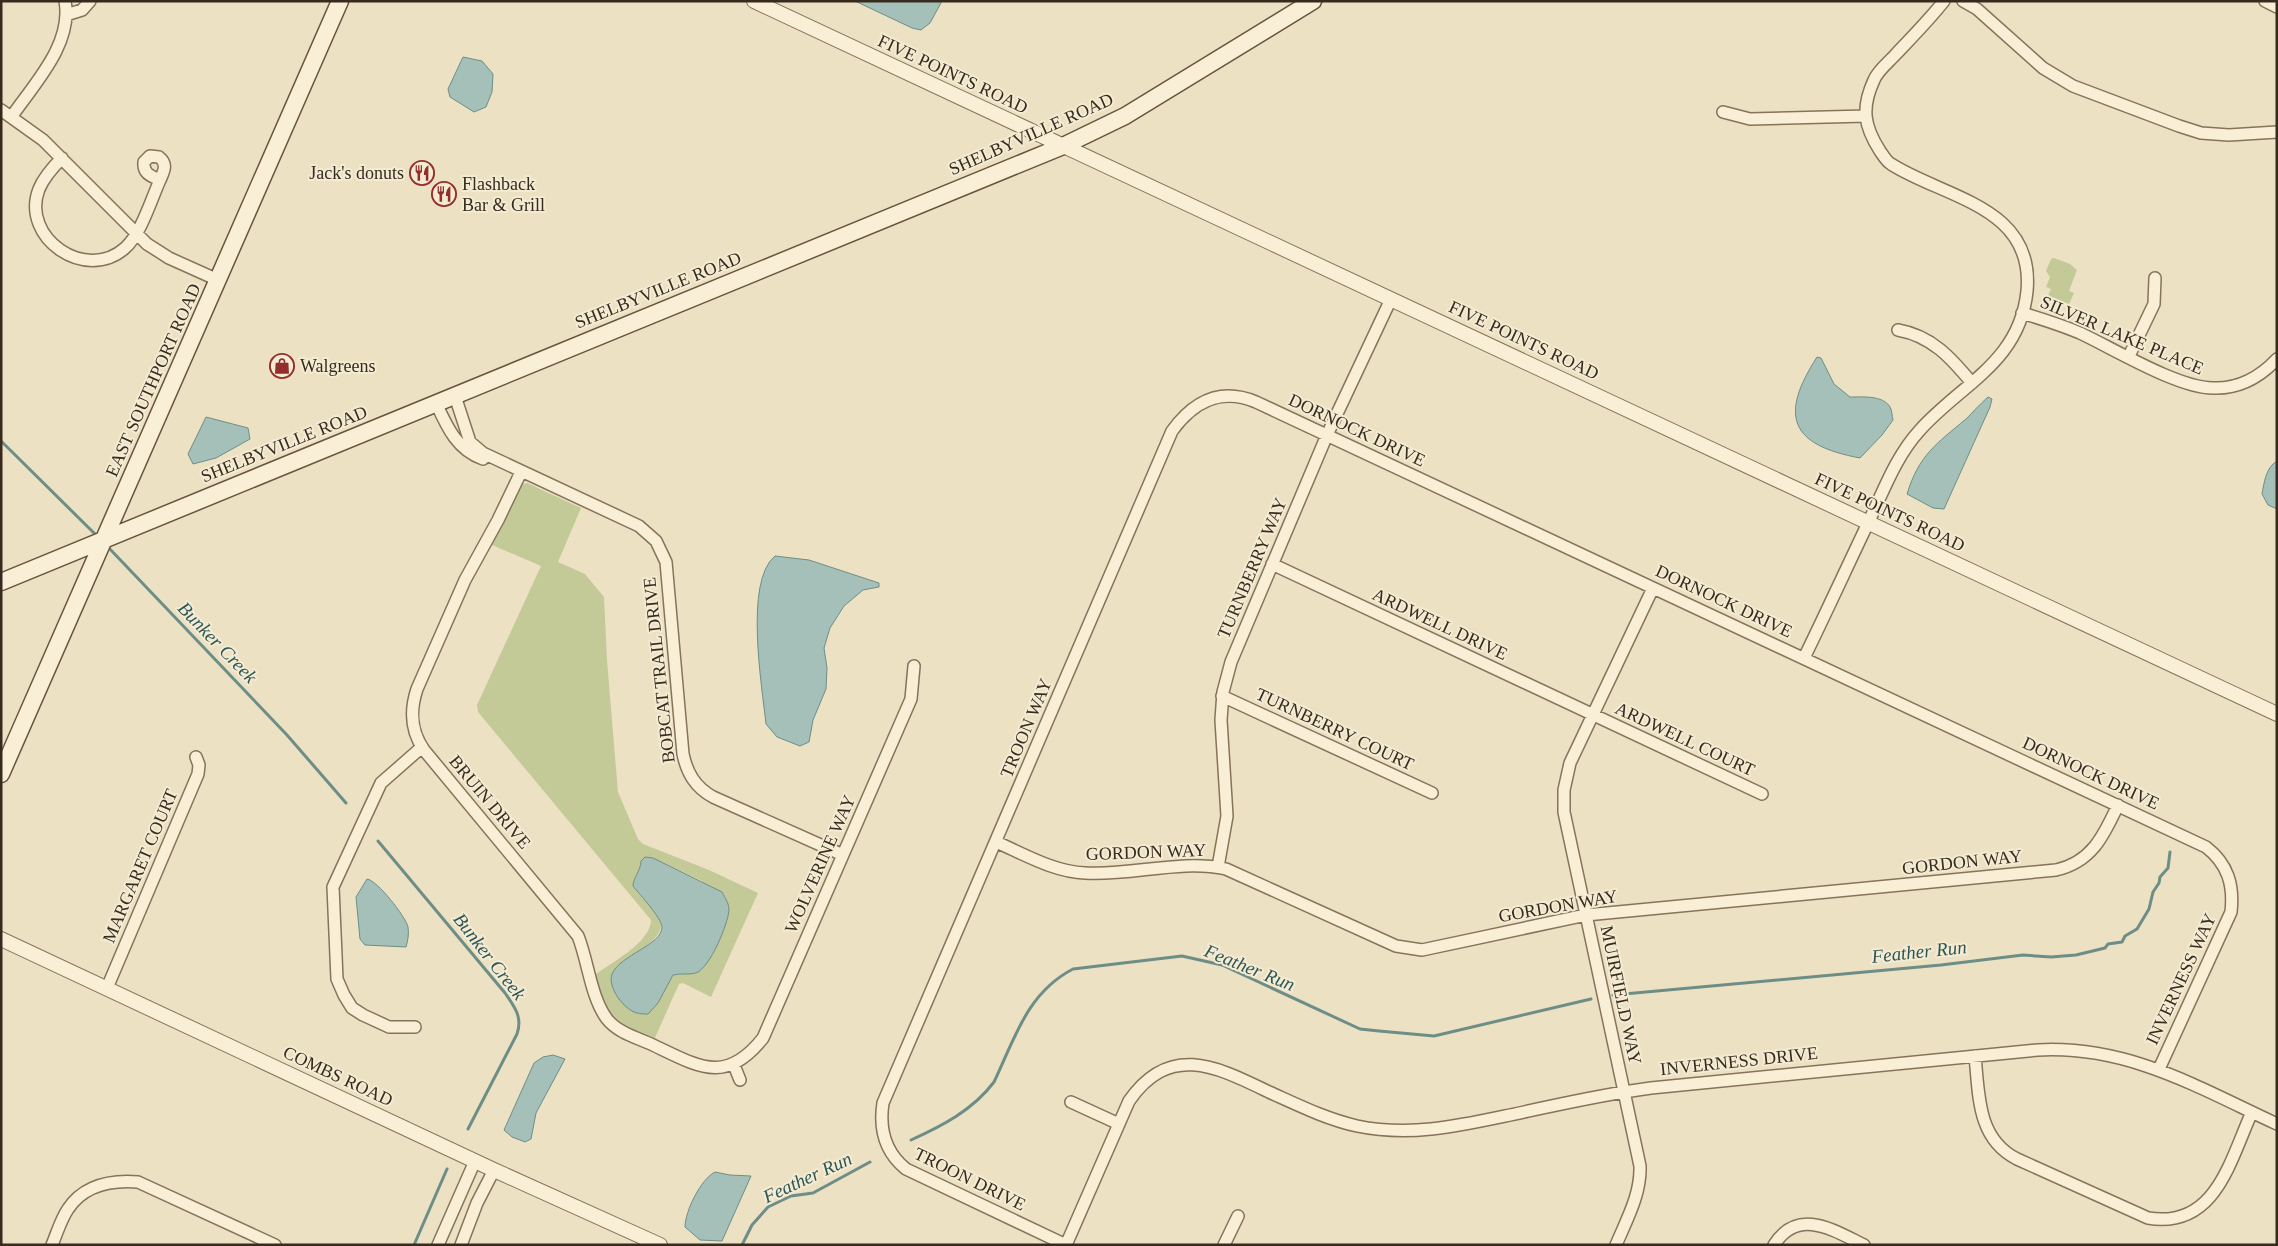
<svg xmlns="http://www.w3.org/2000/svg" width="2278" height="1246" font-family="Georgia,serif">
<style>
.green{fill:#c3ca98;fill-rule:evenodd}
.water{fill:#a5c0b9;stroke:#6d8e86}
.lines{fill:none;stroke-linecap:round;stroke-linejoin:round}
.stream{stroke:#6d8e86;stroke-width:3}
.minor-casing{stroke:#86735b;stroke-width:14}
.tertiary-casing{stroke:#86735b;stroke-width:16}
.secondary-casing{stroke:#68543e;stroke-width:19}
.minor{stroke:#f8efd6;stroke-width:11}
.tertiary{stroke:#f8efd6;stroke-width:14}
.secondary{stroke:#f8efd6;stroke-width:16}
.labels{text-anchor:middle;stroke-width:4;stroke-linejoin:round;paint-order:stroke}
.street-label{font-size:18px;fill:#372b1e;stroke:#f4ebd3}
.poi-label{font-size:18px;fill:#372b1e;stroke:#f4ebd3;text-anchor:start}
.water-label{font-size:19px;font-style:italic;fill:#2e5655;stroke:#f4ebd3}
</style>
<rect width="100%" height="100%" fill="#ede1c4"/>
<path class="green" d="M2054 258 2070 264 2077 270 2069 291 2074 293 2069 304 2048 296 2051 289 2046 287 2050 277 2046 271 2051 259Z
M527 483 581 508 558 562 585 574 604 597 607 660 618 792 638 839 643 844 709 870 758 893 711 997 683 983 679 984 654 1040C614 1021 607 1019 595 975 613 961 650 943 651 920L478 712 477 705 541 566 490 544 520 485ZM653 858 702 881 728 917 713 954 695 974 683 973 673 975 658 1003 636 1013C613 997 615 993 617 967 628 957 668 938 660 921 655 909 641 897 633 886 633 874 644 865 653 858Z"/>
<path class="water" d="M855 1H942L930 23 921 30 912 28Z
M463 57 482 61 493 74 492 92 486 107 474 112 450 97 448 89Z
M1817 357 1821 358 1834 384 1850 397C1862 397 1883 395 1890 407 1892 410 1892 416 1893 420L1882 435 1860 458C1790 445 1779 416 1817 357Z
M1988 397 1992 399 1990 407 1944 509 1933 508 1907 494C1919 455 1936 444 1966 419 1973 412 1980 404 1988 397Z
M206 417 248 428 250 439 216 458 193 464 188 454Z
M2277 461V509L2268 505 2262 494C2264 483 2266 467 2277 461Z
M775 556 809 560 879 583V587L863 590 844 606 830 628 824 648 827 668 826 689 813 720 809 742 800 746 777 737 766 724C762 686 744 581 775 556Z
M645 857 653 858 722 892C725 898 729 903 729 910 728 924 710 968 696 973 690 975 680 973 673 975L658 1003 648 1014C645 1014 640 1014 637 1013 624 1010 607 987 612 974 620 955 662 945 662 927 661 917 640 895 633 886 633 878 641 870 641 861Z
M367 879C377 880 406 917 408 927 409 934 408 940 406 947L365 945 360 939 356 897Z
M553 1055 565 1059 536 1113 531 1139 525 1142 512 1137 504 1130 534 1063 543 1057Z
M715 1172 730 1175 751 1176 722 1241 700 1240 685 1227C685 1211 701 1179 715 1172Z"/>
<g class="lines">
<path class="stream" d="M1 441 95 534
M108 547 287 735 346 803
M378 841 505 993C514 1006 523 1017 517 1034L468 1129
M1613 995 1941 965 2023 955 2051 957 2076 955 2105 948 2108 944 2122 942 2125 936 2137 929 2149 909 2153 892 2159 883 2160 877 2168 868 2170 852
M911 1140C942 1126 973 1110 994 1082 1015 1038 1027 993 1073 969L1182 956 1222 965 1360 1029 1379 1031 1434 1036 1591 999
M414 1245 447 1169
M742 1245 752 1225 768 1207 791 1196 813 1193 870 1162"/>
<defs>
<path id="minor" d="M1963 1 1977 9 2043 68 2073 86 2179 126 2201 133 2229 135 2277 132
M2265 1 2277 7
M66 15 82 10 90 1
M1 110 43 140 147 244 169 258 218 280
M1723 112 1750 119 1866 116
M12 116C34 84 73 44 65 1
M150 156 159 157C168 164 164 171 160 180 151 176 143 174 144 162Z
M62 158C53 167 44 177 39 189 20 238 86 283 125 248 141 234 151 200 160 180
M2022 313C2042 319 2061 325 2080 333 2114 349 2178 388 2213 388 2238 389 2260 377 2277 359
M1898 330C1932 336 1951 358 1972 383
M2129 356 2154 304 2155 278
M455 396 470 442 483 453 639 526 656 541 666 562 683 754C687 773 695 787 713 797L843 855
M436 403C447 427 457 450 483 459
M521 472 498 520 465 580 417 689C410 710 410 730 424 750L578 936C588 961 591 998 607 1019 618 1033 638 1038 653 1045 699 1067 726 1085 763 1038L911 699 914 666
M1272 564 1762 794
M1804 658C1826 613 1847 567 1869 521 1884 490 1896 456 1920 430 1961 384 2020 362 2027 291 2035 206 1944 198 1891 164 1886 161 1883 155 1880 151 1864 126 1861 108 1874 80 1878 70 1889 62 1896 54 1912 37 1929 20 1944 1
M1222 696 1432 793
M996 842C1024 854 1054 872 1085 873 1132 876 1180 859 1226 869L1396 946 1422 950 1586 915 2056 870C2092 862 2104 835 2118 805
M1218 867 1227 816 1221 720 1223 692 1231 662 1327 435 1391 299
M107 988 198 774 199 765 196 757
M415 1027H389L363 1015 352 1008 344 995 337 979 333 887 381 783 422 747
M1975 1056C1979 1095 1977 1139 2017 1159L2148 1218C2216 1229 2230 1160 2252 1112
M734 1065 740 1080
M1071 1102 1119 1124
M52 1245C57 1233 61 1219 68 1209 84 1185 112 1180 138 1182L275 1245
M438 1245 475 1161
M461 1245 477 1203 494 1170
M1066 1245 906 1169C885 1152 879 1129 883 1103L1172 431C1193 402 1220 387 1256 402L2206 847C2228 864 2234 885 2231 912L2159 1069
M1066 1245 1129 1101C1170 1042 1217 1067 1269 1092 1298 1105 1326 1119 1357 1126 1410 1137 1458 1126 1510 1115 1557 1105 1603 1094 1651 1088L2038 1050C2128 1045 2199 1088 2277 1124
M1224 1245 1238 1216
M1616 1245C1627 1219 1641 1194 1640 1166L1564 812V790L1570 763 1653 588
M1774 1245C1798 1207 1833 1230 1864 1245"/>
<path id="tertiary" d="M754 1 2277 714
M1 939 494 1170 660 1245"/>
<path id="secondary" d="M1 582 1063 146 1125 116 1313 1
M1 774 340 1"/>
</defs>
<use href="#minor" class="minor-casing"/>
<use href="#tertiary" class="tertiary-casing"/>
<use href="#secondary" class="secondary-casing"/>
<use href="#minor" class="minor"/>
<use href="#tertiary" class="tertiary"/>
<use href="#secondary" class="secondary"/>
</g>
<defs>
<symbol id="restaurant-ring" viewBox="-11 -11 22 22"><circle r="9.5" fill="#f4ebd3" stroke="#942e2d" stroke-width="1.5"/><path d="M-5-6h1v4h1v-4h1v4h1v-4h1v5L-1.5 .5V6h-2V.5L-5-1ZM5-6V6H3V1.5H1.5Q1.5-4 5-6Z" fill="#942e2d"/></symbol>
<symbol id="shop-ring" viewBox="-11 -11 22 22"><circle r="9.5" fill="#f4ebd3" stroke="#942e2d" stroke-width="1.5"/><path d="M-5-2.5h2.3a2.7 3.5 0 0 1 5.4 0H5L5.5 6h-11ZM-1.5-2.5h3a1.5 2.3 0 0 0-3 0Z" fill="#942e2d"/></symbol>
</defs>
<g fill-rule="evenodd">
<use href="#restaurant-ring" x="408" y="159" width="28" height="28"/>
<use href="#restaurant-ring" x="430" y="180" width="28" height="28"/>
<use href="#shop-ring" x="268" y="352" width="28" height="28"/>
</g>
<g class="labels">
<g class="street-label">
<text transform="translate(953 74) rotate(25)" y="6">FIVE POINTS ROAD</text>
<text transform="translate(1031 134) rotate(-24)" y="6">SHELBYVILLE ROAD</text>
<text transform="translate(658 290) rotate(-22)" y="6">SHELBYVILLE ROAD</text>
<text transform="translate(2122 335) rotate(23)" y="6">SILVER LAKE PLACE</text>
<text transform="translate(1524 340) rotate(25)" y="6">FIVE POINTS ROAD</text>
<text transform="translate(153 380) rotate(-66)" y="6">EAST SOUTHPORT ROAD</text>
<text transform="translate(1357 430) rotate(25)" y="6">DORNOCK DRIVE</text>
<text transform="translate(284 444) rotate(-22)" y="6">SHELBYVILLE ROAD</text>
<text transform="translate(1890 512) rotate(25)" y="6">FIVE POINTS ROAD</text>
<text transform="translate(1252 568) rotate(-67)" y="6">TURNBERRY WAY</text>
<text transform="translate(1724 601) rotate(25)" y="6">DORNOCK DRIVE</text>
<text transform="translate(1440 624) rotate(25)" y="6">ARDWELL DRIVE</text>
<text transform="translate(659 670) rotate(-96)" y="6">BOBCAT TRAIL DRIVE</text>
<text transform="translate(1026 728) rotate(-67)" y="6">TROON WAY</text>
<text transform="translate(1335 729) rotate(25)" y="6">TURNBERRY COURT</text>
<text transform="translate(1685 739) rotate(25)" y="6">ARDWELL COURT</text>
<text transform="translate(2091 773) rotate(25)" y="6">DORNOCK DRIVE</text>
<text transform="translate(490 802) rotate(50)" y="6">BRUIN DRIVE</text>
<text transform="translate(1146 852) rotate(-2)" y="6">GORDON WAY</text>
<text transform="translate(1962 862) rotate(-6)" y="6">GORDON WAY</text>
<text transform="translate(820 864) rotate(-66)" y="6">WOLVERINE WAY</text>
<text transform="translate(140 866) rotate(-67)" y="6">MARGARET COURT</text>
<text transform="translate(1558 906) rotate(-10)" y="6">GORDON WAY</text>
<text transform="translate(2181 979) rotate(-65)" y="6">INVERNESS WAY</text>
<text transform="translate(1621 995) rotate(78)" y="6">MUIRFIELD WAY</text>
<text transform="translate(1739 1061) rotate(-6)" y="6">INVERNESS DRIVE</text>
<text transform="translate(338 1076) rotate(25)" y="6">COMBS ROAD</text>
<text transform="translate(970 1179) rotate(26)" y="6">TROON DRIVE</text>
</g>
<g class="poi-label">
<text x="404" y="179" text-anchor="end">Jack's donuts</text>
<text x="462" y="190">Flashback<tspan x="462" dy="21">Bar &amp; Grill</tspan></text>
<text x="300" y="372">Walgreens</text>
</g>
<g class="water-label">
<text transform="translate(218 642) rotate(46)" y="7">Bunker Creek</text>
<text transform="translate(1919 951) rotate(-6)" y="7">Feather Run</text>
<text transform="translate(490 956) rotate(52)" y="7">Bunker Creek</text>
<text transform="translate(1250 967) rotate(22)" y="7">Feather Run</text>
<text transform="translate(807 1177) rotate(-25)" y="7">Feather Run</text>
</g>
</g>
<rect width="2278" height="1246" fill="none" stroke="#372b1e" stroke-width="5"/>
</svg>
